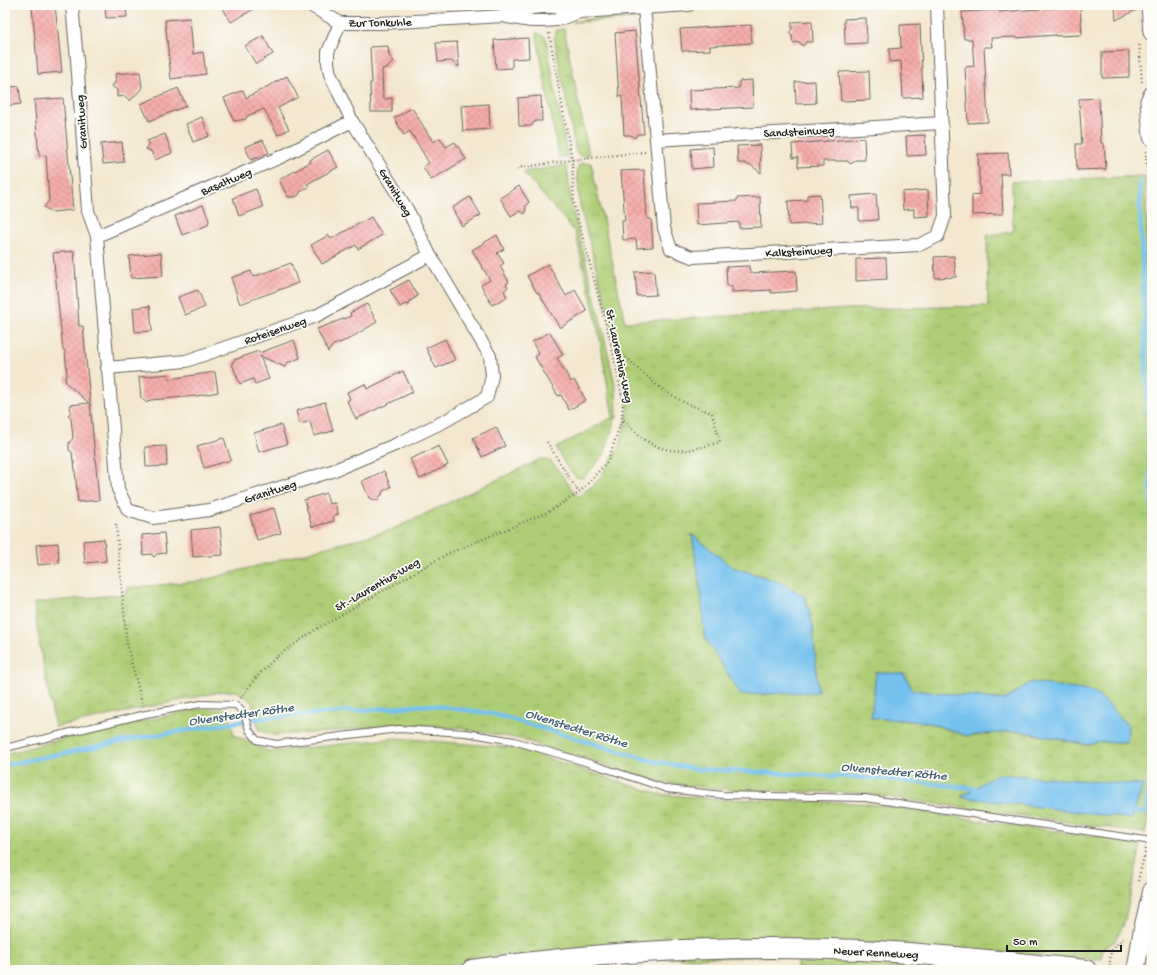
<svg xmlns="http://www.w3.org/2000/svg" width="1157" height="975" font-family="'Gochi Hand',sans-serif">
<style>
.grass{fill:url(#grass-tufts);stroke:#657549;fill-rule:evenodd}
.water{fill:#74c1ee;stroke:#486e85}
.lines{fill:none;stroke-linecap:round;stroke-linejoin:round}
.stream{stroke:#74c1ee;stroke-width:4.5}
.building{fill:url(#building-cross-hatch)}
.lane-casing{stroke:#67635b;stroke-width:8}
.street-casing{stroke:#67635b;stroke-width:14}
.secondary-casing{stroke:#67635b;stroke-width:19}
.primary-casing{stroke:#67635b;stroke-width:22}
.path{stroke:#67635b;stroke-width:2.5;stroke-dasharray:1 3;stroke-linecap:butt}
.lane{stroke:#fff;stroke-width:6}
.street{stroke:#fff;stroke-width:12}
.secondary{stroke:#fff;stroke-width:17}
.primary{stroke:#fff;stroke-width:20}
.labels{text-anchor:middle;stroke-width:3.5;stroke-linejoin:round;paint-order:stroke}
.street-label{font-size:12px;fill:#1c1c1c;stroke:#fdfcf7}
.water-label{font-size:13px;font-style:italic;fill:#3f5e70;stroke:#fdfcf7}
</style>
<defs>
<pattern id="grass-tufts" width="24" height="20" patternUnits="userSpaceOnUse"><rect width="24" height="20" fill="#aece76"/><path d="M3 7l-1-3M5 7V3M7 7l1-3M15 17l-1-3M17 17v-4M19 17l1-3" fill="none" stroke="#95b066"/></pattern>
<pattern id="building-cross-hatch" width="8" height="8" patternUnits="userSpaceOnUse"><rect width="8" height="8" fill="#f5adac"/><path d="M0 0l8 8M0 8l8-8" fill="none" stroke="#d19493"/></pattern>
</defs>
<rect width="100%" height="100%" fill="#fdfcf7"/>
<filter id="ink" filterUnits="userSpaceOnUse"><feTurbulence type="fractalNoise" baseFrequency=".025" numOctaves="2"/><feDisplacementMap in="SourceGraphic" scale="8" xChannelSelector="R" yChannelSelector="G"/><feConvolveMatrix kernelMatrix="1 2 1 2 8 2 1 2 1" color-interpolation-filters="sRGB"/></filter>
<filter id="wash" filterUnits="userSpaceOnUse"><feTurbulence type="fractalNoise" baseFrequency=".012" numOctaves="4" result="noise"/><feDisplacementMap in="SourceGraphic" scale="16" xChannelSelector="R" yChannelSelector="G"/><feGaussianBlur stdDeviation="0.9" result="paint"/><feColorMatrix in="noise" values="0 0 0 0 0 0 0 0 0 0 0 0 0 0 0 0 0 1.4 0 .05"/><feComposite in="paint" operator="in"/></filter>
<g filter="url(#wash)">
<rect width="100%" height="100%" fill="#f3e7cf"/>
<path class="grass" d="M626 16 635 19 573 22 601 17Z
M564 29 589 155 581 156 576 152 554 37 557 30Z
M536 32 546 38 567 156 559 158Z
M582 163H591L625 322 849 309 988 306 987 235 1013 232 1012 182 1145 176 1152 352V543L1147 544V551L1152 552V801L1145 833 860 793 716 789 661 782 520 739 460 728 395 724 328 732 274 735 259 730 252 702 237 691H224L55 727 40 647 34 603 126 594V588L201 581 391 530 541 459 552 462 578 497 598 481 620 446 628 413 627 389 620 356 614 336 580 206 577 172 578 166ZM904 674 913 690 1005 700 1031 682 1127 742H1100L1088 745 1020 731 967 736 927 722 871 718Z
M562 166 567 167 571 203 601 323 616 389 617 418H613L614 425 604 455 583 478 576 477 567 467 556 448 613 417 597 323 575 232 523 172Z
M198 709H228L234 735 269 752 397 738 515 748 658 794 715 799 863 803 1023 827 1134 841 1141 846 1124 924 1114 942 1102 949V959L1067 958 1003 952 471 962 418 970H5V754L70 737Z
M797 957 832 958 1011 970H973L924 966 868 970 797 968Z"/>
<path class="water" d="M692 534 732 567 780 582 805 597 813 626 818 692 741 695 704 636 702 601Z
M876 672 904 674 913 690 1005 700 1031 682 1094 692 1107 703 1128 726 1127 742H1100L1088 745 1020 731 967 736 927 722 871 718Z
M997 774 1143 785 1132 819 961 797Z"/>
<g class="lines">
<path class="stream" d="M1139 181 1152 514
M5 765 145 737 262 718 429 705 494 714 652 761 697 769 888 779 980 789
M1129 811 1145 813 1152 767"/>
</g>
<g id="blocks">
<path class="building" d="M55 5 62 72 38 74 32 7Z
M105 5H126L127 17 106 18Z
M221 5H261L231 22Z
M1115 5H1140V8L1116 20Z
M1080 6 1082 35 1056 36V35L1016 38V37L991 38 992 47H984L988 122 968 123 965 67 974 66 972 39H964L962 12 999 10V12Z
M190 18 193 54 203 52 206 74 171 79 165 20Z
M866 18 867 43 845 44 844 19Z
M812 21 813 42H806L803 46 799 42 793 43 792 36 789 33 792 29V22Z
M920 24 923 97 903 98 901 61 890 62 889 49 901 48 900 25Z
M751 25 752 43 710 46V50L682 51 680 29Z
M635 31 644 134H637L635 138 631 135H624L622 96 619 97 615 33Z
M263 36 273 54 256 64 245 46Z
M528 38 529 58 512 59V68L496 69 494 40Z
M457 42 459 67 451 61 438 62 436 43Z
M388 46 389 56 394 61 387 68 382 69 383 99 392 98V112H371L370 83H372L370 47Z
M1129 51V77L1102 78V52Z
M869 71 870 100 841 101 839 72Z
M140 72 142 88 130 101 125 96 117 97V90L112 86 116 81 115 74Z
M287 76 298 97 278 108 289 129 278 135 264 109 247 116 246 119 234 121 224 98 243 90 246 98Z
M752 80 753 107 690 110 689 90 739 88V81Z
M815 81 816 103 796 104 795 82Z
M19 86 21 104 5 106V88Z
M178 88 186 106 149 121 141 104Z
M541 96 542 121H535L531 126H519L518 98Z
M63 98 73 210 51 212 44 207 49 201 46 155 39 156 34 100Z
M1099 98 1101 143H1104L1106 169 1077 170 1076 144H1082L1079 99Z
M489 104 490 129 463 131 461 106Z
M412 108 433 142 440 138 446 147 455 142 466 159 431 180 423 167 429 163 410 131 404 135 394 118Z
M202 117 209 136 193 142 186 124Z
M165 134 172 153 155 160 151 151 146 149 148 144 147 141Z
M925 135 926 155 907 156 906 136Z
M864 138 865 160H855L851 164 847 161H823V166L798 167V157L793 158 792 144Z
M263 140 269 153 251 160 245 147Z
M122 142 124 162 103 164 101 144Z
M760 145 761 173 751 165H748L745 163H738L737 146Z
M713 147 714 167 692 169 691 149Z
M328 150 338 167 307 184 309 187 300 192 299 195 295 197H288L279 180 311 162 310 160Z
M1008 153 1009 174H1001L1003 214 972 215V195L980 194 978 154Z
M644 170 647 219H651L653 247 637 248 636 239 623 240 622 221H625L621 171Z
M519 186 529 202 526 205 525 214 519 211 511 216 500 198Z
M256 189 263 207 239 216 233 198Z
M928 190 929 216 914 217V209L903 210 902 192Z
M820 194 822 223 789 225 788 201 807 200V195Z
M876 194 878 220 859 221V208H852L851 196Z
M470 197 481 215 462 226 452 208Z
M760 197 761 227 739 228V222L697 225 696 203 737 201V198Z
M203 205 209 220 208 225 182 235 175 216Z
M371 217 382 235 358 249 356 245 322 264 311 245 329 235 331 239Z
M497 235 504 249 497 253 504 263 500 266 509 282 506 284 508 287 504 291 507 297 492 305 481 285 490 280 472 250Z
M74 251 79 326H83L99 500 78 502 74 461H73L72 452 69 450V443L73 438 71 418 68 415 71 412 70 405 89 403 66 383 65 378 67 375 65 350H63L53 253Z
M161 253 163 276 131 278 129 256Z
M954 256 956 277 935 278 934 257Z
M886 258 887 279 856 281V259Z
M291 263 298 283 240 304 231 278 251 271 253 277Z
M548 264 566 296 575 290 587 311 560 328 538 292 537 293 527 276Z
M749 266 750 273 796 271 797 291 771 293V290L732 292V286H727L726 267Z
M654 271 656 295 637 296 635 272Z
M409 280 418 296 410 301 409 305 405 304 400 307 390 290Z
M198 290 205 307 185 315 178 297Z
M367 304 377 322 347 340 333 345 328 352 317 329 351 316 350 313Z
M150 306 152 331 135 332 133 308Z
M550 332 563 355 557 358 571 382 574 380 586 400 569 410 561 395 558 396 535 357 539 354 532 342Z
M445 339 455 360 436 368 426 348Z
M294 340 300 358 287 363 285 367 260 356 269 379 255 384 253 379 240 384 232 364 234 360 258 351 259 353Z
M403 371 413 392 356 419 347 401 350 399 347 392 365 384 367 389Z
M215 372 218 392 197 396 150 400 147 403 141 398 139 377 169 374V379Z
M325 402 333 431 314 436 310 421 300 424 296 411Z
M281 425 287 444 259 452 254 433Z
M496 427 505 446 482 457 473 438Z
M224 438 231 460 204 468 197 446Z
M166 446 167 466 146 467 145 447Z
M439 446 448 465 420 479 410 459Z
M384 471 391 487 383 491 382 495 380 496 378 501 369 498 362 481Z
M326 493 329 504 335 503 338 514 333 516 334 521 312 527 304 500Z
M274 508 281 533 257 540 250 515Z
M220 527 223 555 193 557 191 530Z
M164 533 166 553 157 554 154 557 151 554 143 555 142 535Z
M104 539 106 561 85 563 83 541Z
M58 543 59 563 38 565 36 545Z"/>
</g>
</g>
<g filter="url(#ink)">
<use href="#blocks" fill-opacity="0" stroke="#67635b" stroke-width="1"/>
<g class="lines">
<defs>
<path id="lane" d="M5 748 146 714 201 704 236 705 244 713 249 730 257 740 276 744 399 729 466 733 514 741 595 765 667 789 723 795 865 798 1152 841"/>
<path id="street" d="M72 5 77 60 88 211 97 236 118 489 128 510 153 518 209 510 332 471 397 444 445 421 487 397 492 376 490 356 430 255 408 211 352 121 330 74 328 63V52L340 23
M310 5 340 23H380L504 16 532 8 544 7H555L580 12
M644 7 664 228 671 249 692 257 919 245 938 236 945 216 937 5
M507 17 531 21H545L557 20 580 12 689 5
M656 140 942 123
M97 236 283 156 352 121
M107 368 186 361 316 316 430 255"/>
<path id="secondary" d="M1150 5 1152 32
M1152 95 1149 101 1152 137
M1136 970 1142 931 1152 890"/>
<path id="primary" d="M472 970C601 951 732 944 861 950 937 954 1012 962 1086 970"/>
</defs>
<use href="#lane" class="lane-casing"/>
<use href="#street" class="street-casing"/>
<use href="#secondary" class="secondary-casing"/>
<use href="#primary" class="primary-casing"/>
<path class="path" d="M272 5 274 8
M1139 41 1142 84
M1146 151 1152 256
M517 168 572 160 645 152
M611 344 660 388 685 403 712 413 720 442C692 450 671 457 645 440 637 434 630 425 622 419
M547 442 579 493
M116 524 127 645 143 706
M241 698 255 679 276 657 315 630 447 554 548 512 579 493 608 461 622 419 623 401 611 343 574 205 572 160 549 33
M1138 881 1146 849
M1109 970 1111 951 1125 936"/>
<use href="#lane" class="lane"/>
<use href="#street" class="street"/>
<use href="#secondary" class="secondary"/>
<use href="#primary" class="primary"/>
</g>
</g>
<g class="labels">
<g class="street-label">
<text transform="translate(380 22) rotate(-1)" y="4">Zur Tonkuhle</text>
<text transform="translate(81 122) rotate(-94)" y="4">Granitweg</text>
<text transform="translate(799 131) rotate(-3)" y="4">Sandsteinweg</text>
<text transform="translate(226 181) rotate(-23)" y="4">Basaltweg</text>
<text transform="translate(396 192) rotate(59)" y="4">Granitweg</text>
<text transform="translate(799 251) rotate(-3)" y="4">Kalksteinweg</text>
<text transform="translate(275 330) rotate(-19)" y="4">Roteisenweg</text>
<text transform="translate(620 356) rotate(78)" y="4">St.-Laurentius-Weg</text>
<text transform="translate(270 491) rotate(-18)" y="4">Granitweg</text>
<text transform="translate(377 584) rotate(-30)" y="4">St.-Laurentius-Weg</text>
<text transform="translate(876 952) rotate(3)" y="4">Neuer Renneweg</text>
</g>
<g class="water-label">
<text transform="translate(241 713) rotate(-8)" y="5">Olvenstedter Röthe</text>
<text transform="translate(577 727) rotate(17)" y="5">Olvenstedter Röthe</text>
<text transform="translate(894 770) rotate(5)" y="5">Olvenstedter Röthe</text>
</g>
</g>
<rect width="1157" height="975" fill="none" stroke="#fdfcf7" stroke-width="20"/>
<path d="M1007 945v6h114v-6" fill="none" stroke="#1c1c1c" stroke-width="2"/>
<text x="1013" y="945" font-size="12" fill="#1c1c1c" stroke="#fdfcf7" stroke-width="3" paint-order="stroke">50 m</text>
</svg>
